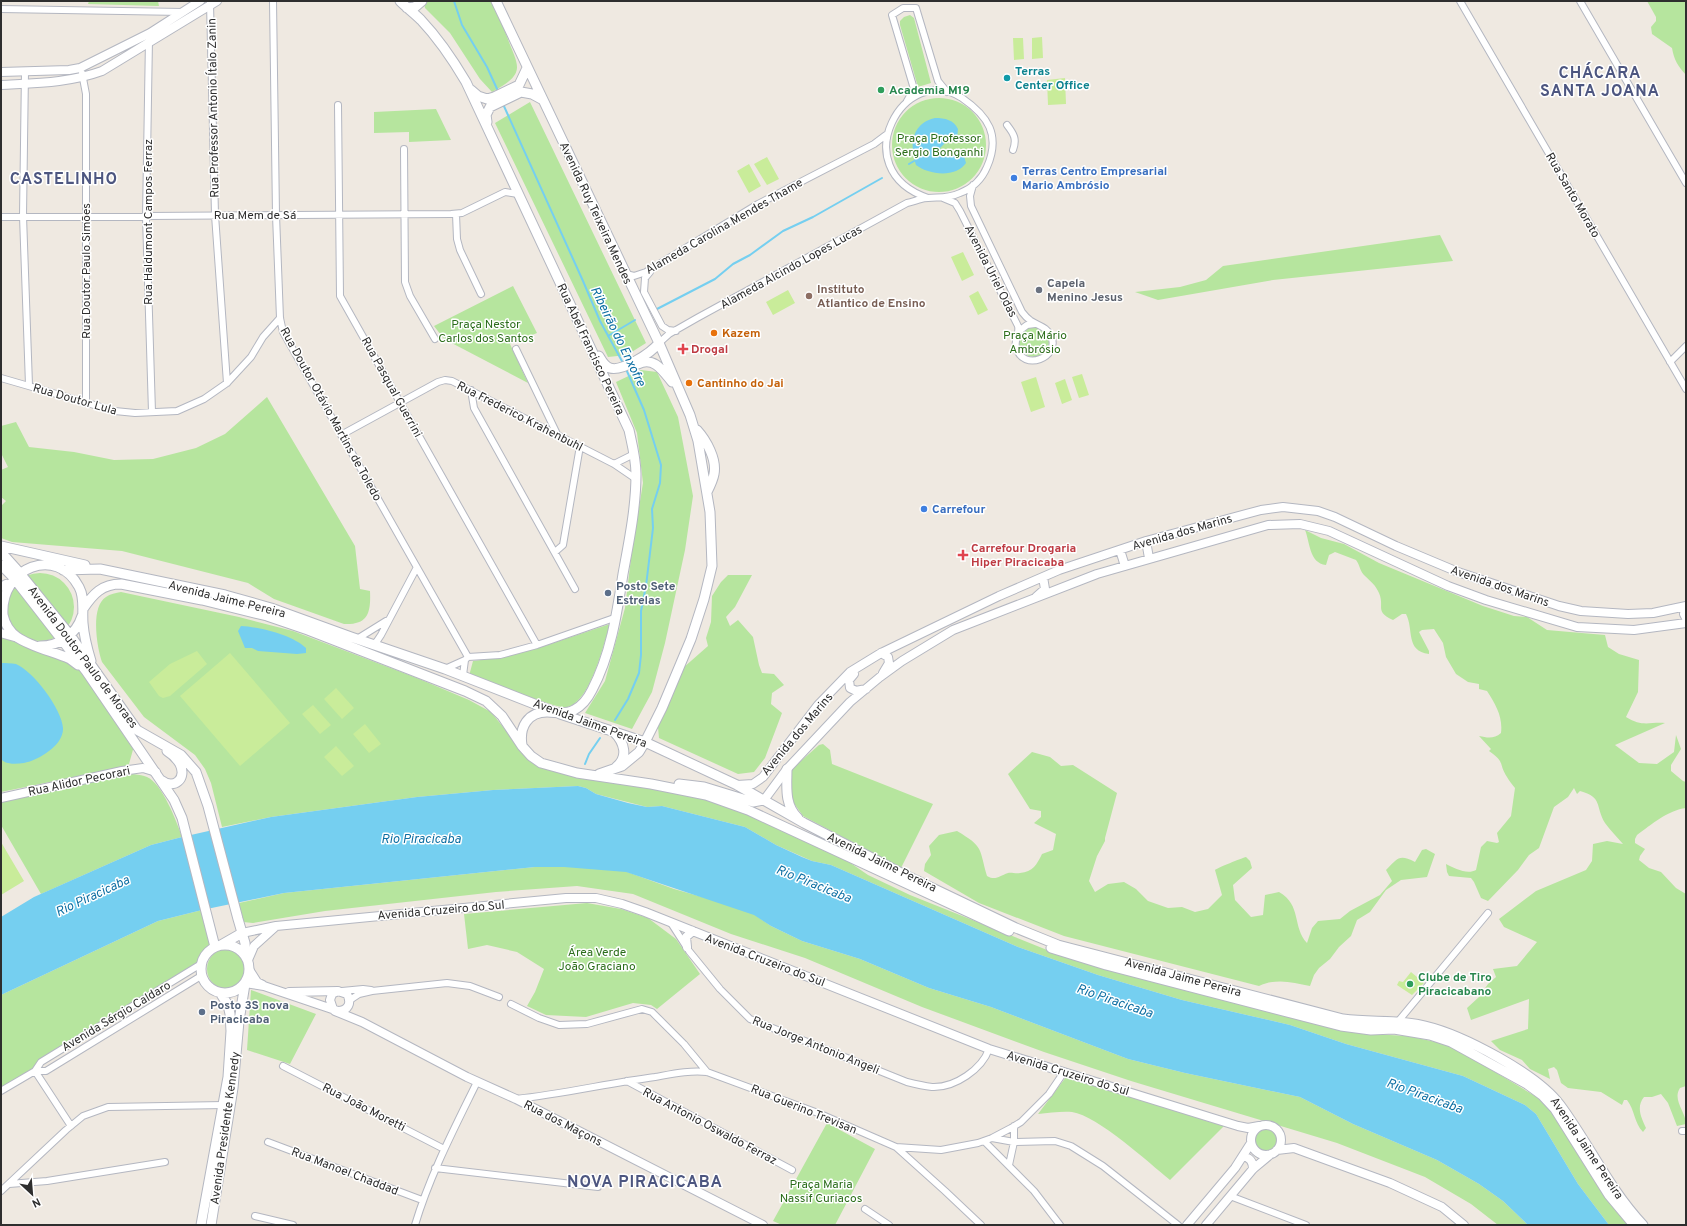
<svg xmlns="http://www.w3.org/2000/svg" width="1687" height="1226" font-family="Overpass,sans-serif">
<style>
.green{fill:#b6e59e}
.pitch{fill:#c9ec9a}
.water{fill:#75cff0}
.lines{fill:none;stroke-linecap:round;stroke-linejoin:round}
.stream{stroke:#75cff0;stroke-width:2}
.minor-casing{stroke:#b4b7c1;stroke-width:8}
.tertiary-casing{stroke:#b4b7c1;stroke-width:10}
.secondary-casing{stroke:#b4b7c1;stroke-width:11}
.minor{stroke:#fff;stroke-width:6}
.tertiary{stroke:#fff;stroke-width:8}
.secondary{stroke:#fff;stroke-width:9}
.culture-dot{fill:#0f9aa8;stroke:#fff;stroke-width:1.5}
.leisure-dot{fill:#2e9e5b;stroke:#fff;stroke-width:1.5}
.shop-dot{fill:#3f7fe0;stroke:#fff;stroke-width:1.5}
.worship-dot{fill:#6b7280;stroke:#fff;stroke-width:1.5}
.education-dot{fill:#8d6e63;stroke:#fff;stroke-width:1.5}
.food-dot{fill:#e8710a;stroke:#fff;stroke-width:1.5}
.health-dot{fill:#e0444e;stroke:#fff;stroke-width:1.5}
.service-dot{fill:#5c6f8a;stroke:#fff;stroke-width:1.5}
.labels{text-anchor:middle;stroke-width:3;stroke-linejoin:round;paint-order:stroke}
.culture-label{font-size:12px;font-weight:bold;fill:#0d838f;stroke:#fff;text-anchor:start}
.leisure-label{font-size:12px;font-weight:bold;fill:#27864d;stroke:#fff;text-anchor:start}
.street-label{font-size:12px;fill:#2e2e2e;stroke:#fff}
.park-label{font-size:12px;fill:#2c6e1b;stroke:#fff}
.shop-label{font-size:12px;font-weight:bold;fill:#366cbe;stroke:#fff;text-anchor:start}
.worship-label{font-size:12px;font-weight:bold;fill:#5b616d;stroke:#fff;text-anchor:start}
.education-label{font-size:12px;font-weight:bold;fill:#785e54;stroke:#fff;text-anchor:start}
.food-label{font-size:12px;font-weight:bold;fill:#c56008;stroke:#fff;text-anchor:start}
.health-label{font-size:12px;font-weight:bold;fill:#be3a42;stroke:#fff;text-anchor:start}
.service-label{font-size:12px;font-weight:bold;fill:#4e5e75;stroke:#fff;text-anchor:start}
.water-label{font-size:13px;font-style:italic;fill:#0d6fa3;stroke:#fff}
.district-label{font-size:16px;font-weight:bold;letter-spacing:1px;fill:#4d5680;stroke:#fff}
</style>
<rect width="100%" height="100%" fill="#efe9e1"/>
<path class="green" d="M89 1H158L159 6 88 4Z
M425 1H497C502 12 502 23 506 34 517 66 529 72 492 92L480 79 450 33 425 8 424 3Z
M1647 1H1686V75C1678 66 1674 60 1672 48L1652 34 1651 27 1656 21V17Z
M910 15 914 18 931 83 918 87 900 25V21L904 17Z
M892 145a47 47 0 1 1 94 0a47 47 0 1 1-94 0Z
M530 102 646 343 627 355 608 357 495 123Z
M436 109 451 140 409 142V132L374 133V112Z
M1440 235 1453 261 1273 280 1158 300 1135 292 1180 287 1206 280 1223 266Z
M513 286 537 333 510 344 528 383 444 339 434 326Z
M1019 342a15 15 0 1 1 30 0a15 15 0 1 1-30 0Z
M641 370 657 372 678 417 693 496 685 550 665 643 652 692 632 729 585 713 605 681 625 608 632 550 643 483 637 433 616 382Z
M267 397 355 546 360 589 370 591C371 613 368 625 344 624L274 599 248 583 122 551 12 542 1 538V506L6 501 1 497V470L8 467 1 453V426L16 422 29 447 74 452 114 460 153 459 196 448 225 434Z
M1305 530 1321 538 1344 544 1379 563 1483 606 1514 616 1527 617 1547 630 1605 635 1608 647 1619 654 1639 660 1638 692 1626 717C1642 727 1648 722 1665 723L1615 745 1639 763 1657 764 1674 752 1676 735 1681 749 1671 765V771L1683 781 1686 782V808C1668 810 1651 825 1637 835L1635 839V843L1645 849 1640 856 1639 860 1649 868 1661 872 1676 888 1686 894V1086L1680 1088C1672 1100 1686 1112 1686 1124L1677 1126 1668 1103 1661 1094 1652 1097H1644C1636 1107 1641 1117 1646 1128L1643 1132C1634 1123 1635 1110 1627 1100H1624L1622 1105 1601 1092 1568 1088 1561 1083 1557 1070 1554 1067 1548 1069 1550 1079 1530 1069 1522 1060 1500 1050 1491 1041 1528 1029 1529 999 1471 1020 1467 1008 1479 997 1488 984 1496 977 1493 969 1517 966 1537 942 1504 927 1499 919 1536 891 1586 870 1592 861 1593 844 1607 841 1623 844C1617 837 1610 830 1605 823 1595 806 1603 797 1580 791L1577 794 1574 788 1568 797 1554 807 1539 848 1529 855 1518 870 1488 901 1481 898 1474 882 1471 878 1449 876 1447 872 1446 864C1454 868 1467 875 1476 870L1481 847 1487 841 1497 843 1499 842 1497 833 1511 816 1515 788C1512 784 1509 781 1507 777 1498 763 1506 763 1489 751L1491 749 1479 736C1488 738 1494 739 1501 733 1503 717 1496 705 1487 691L1479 689V684L1468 682 1456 674 1446 657 1443 643 1434 629 1422 630 1419 632 1429 651V654C1405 651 1414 629 1406 614H1402L1393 620C1374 611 1385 607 1379 593 1375 584 1371 582 1365 576 1360 572 1360 565 1356 560L1335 552 1329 555 1326 565C1309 563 1310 542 1305 530Z
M6 607a34 34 0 1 1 68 0a34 34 0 1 1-68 0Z
M728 575H752L735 607 726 617 730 626 738 620 753 637 759 665 762 673 774 674 784 685 772 693 771 704 782 713 765 758 754 772 738 774 659 738 658 727 683 668 708 646 706 638 711 622 712 596 721 582Z
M121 592 239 617 293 631 417 678 469 700 491 712 529 759 705 797 748 813 836 853 868 875 910 895 1057 954 1371 1034 1408 1036 1450 1045 1540 1099 1553 1113 1630 1225H1609L1578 1184 1536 1114 1525 1105 1463 1076 1346 1044 1290 1025 1182 1000 1098 975 1018 947 831 865 812 861 776 845 745 827 662 806 647 807 596 794 586 788 578 786 493 790 417 797 271 817 222 827 211 783 205 769 195 755 144 717 102 662C97 648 90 607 106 597 110 594 116 593 121 592Z
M610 624C603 647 593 690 574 704 568 709 561 707 553 705L469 676 473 661 504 657 544 646Z
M1 637 68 661 82 672 134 746 129 764 123 767 1 792Z
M823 744 830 750 832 764 933 804 901 868 803 816 793 802 790 782 792 769 819 745Z
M1032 752 1050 757 1061 766 1073 765 1117 793 1105 838V841L1097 856 1089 881 1095 892 1108 884 1124 882 1136 889 1148 901 1168 908 1182 907 1195 912 1208 909 1222 895 1215 870C1217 868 1242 858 1246 857L1250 861 1252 868 1233 885 1235 900 1251 917 1263 915 1265 895 1279 892C1302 905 1292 927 1307 943L1312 928 1318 921 1340 919 1350 911 1380 895 1392 881 1386 870C1398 858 1399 854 1415 862L1422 850 1426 849 1435 854 1427 877 1401 880 1386 890 1370 912 1357 920 1351 936 1339 947 1330 959 1319 968 1314 975 1310 986C1292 982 1276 978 1259 986L1064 936 979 903 924 871 925 864 931 855 929 846 939 835 957 831C984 847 979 848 987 876 996 881 999 876 1008 873 1011 872 1016 874 1020 873 1033 872 1037 864 1042 854L1053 850 1056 834 1034 823 1041 817V811L1030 809 1008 774Z
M122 773C129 774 140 774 147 777 162 783 177 822 182 837L151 845 41 894 1 825V800Z
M535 867H588L619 869 674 889 748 910 771 926 802 941 860 959 929 988 991 1007 1128 1059 1185 1073 1300 1097 1353 1124 1437 1160 1479 1184 1503 1201 1528 1225H1498L1471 1204 1425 1177 1337 1143 1131 1081 1044 1052 922 1007 805 958 731 934 633 894 577 886 496 892 325 911 253 923 243 922 239 903 284 893Z
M587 903 621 909 648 918 676 939 700 974 657 1009 651 1005 633 1003 586 1017 546 1015 527 1006 535 992 544 969 517 952 487 945 468 949 464 914Z
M202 910 211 943 195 966 167 982 109 1025 1 1090V995L158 921Z
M207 969a21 21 0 1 1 42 0a21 21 0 1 1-42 0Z
M251 990 316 1014 290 1064 247 1050Z
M1066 1077 1224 1126 1170 1180C1148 1162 1098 1116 1072 1112 1062 1111 1049 1113 1038 1114Z
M827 1123 875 1149 835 1225H782L773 1221Z
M1253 1140a13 13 0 1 1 26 0a13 13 0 1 1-26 0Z"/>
<path class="pitch" d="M1042 37 1043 58 1032 59V38Z
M1013 38H1023L1024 59 1014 60Z
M1065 78 1066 104 1048 105 1047 80Z
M767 157 779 179 767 185 754 164Z
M749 164 761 186 749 193 737 171Z
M963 252 974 275 962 281 951 257Z
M788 290 795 303 773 315 766 302Z
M978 291 988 310 978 315 969 296Z
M1082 374 1089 395 1079 398 1072 377Z
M1036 377 1045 407 1031 412 1021 382Z
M1065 379 1072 400 1062 404 1055 383Z
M197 651 207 664 170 696 163 698 159 696 149 682 170 664Z
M230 653 290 723 240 766 180 696Z
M336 688 354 708 342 719 324 699Z
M313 705 331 725 320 734 302 714Z
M365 724 381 744 369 753 353 734Z
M336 746 354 766 342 776 324 757Z
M1 842 24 881 1 895Z
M1411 972 1424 983 1412 995 1397 985 1399 981 1403 982Z"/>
<path class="water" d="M935 118C945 118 954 120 958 129L957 139 954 142 945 143 940 148C943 157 953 155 960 153L964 156 966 163C956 178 929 175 916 165 909 145 912 123 935 118Z
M241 626C260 627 293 635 306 648V653L297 654 258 651 252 648H245L238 631Z
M1 663C6 663 11 663 16 664 33 671 62 709 63 728 64 745 39 760 24 763 16 764 6 765 1 759Z
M578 786 586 788 596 794 628 803 647 807 662 806 745 827 776 845 802 857 812 861 831 865 1018 947 1098 975 1182 1000 1290 1025 1346 1044 1463 1076 1525 1105 1536 1114 1578 1184 1609 1225H1528L1503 1201 1479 1184 1437 1160 1353 1124 1300 1097 1185 1073 1128 1059 991 1007 929 988 860 959 802 941 771 926 754 915 626 872 564 867H535L284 893 202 910 158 921 1 995V917L34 897 151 845 182 837 271 817 417 797 493 790Z"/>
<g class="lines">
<path class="stream" d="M454 1 462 25 487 67 498 91
M503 104 583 281 600 321 623 363
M909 164 914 161
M657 309 715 279 733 264 750 255 783 231 813 217 882 178
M608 336 635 320
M615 720 628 699 639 673 641 655V611L646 586 653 528 652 509 660 483 661 465 644 410 626 369
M585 764 589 754 600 738"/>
<defs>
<path id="minor" d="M273 1 276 215 280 318 283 332 468 657 465 660 463 675
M1460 1 1686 389
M1580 1 1686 183
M210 3 215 215 227 383
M1 9 183 12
M149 39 146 217 152 412
M25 71 23 216 29 385
M82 73 86 94V403
M907 101 914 89 892 15 903 8H916L938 81 947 92
M338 105 340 296 537 645
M1007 125C1014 134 1017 139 1013 150
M404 149 405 282 410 296 435 339
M943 198 955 203 960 211 1018 326C1020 334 1014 339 1016 347 1023 373 1061 357 1051 336 1047 327 1039 326 1031 321 1028 319 1025 316 1022 312L971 206 970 196 973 185
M456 214 457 239 460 250 481 294
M1 217 451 214 462 213 505 192 518 194
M650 272 645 278 644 292 662 326 668 330 676 331
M626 274 634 276 646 272 758 204 874 144 886 135
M1019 331 1027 325 1035 324
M659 343 669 334 697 318 907 203C912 202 917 200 921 199 936 196 945 200 960 193 973 188 982 179 987 167 1001 135 988 116 962 98 905 60 843 169 928 198
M516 349 557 434
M1670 362 1686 346
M1 378 115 411 135 413 177 411 204 399 227 383 251 357 263 337 280 318
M471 390 474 408 575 589
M341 435 438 382 445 380 452 381 614 464 636 479
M614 464 634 454
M555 552 563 545 580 446
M357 639 386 621
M372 645 377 641 381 635 416 569
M468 657 500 655 537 645 617 617
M445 669 465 660
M671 923 689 951 720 989 750 1019 907 1082C915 1084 924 1086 932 1087 955 1088 982 1069 989 1049
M342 991 363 989 371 990
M350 1000 359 994 372 991 447 983 470 986 499 997
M511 1004 539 1018 559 1025 587 1024 642 1009 652 1012 684 1044 707 1072
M1396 1024 1488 913
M283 1066 444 1149
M35 1071H46L201 976
M35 1071 71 1126
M627 1081 792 1170
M1 1091 35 1071 41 1062 201 964
M516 1099C563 1094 609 1083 655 1077 672 1074 690 1070 707 1072L818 1113 896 1147 941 1150 978 1143 992 1138 1011 1128 1021 1122 1049 1094 1064 1072
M1682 1131H1686
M992 1138 1014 1142 1055 1141 1071 1146 1103 1166 1178 1225
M984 1141 1034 1191 1060 1225
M268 1142 422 1200
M896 1147 945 1191 981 1225
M1009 1165 1014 1142V1126
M435 1168 598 1187
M9 1184 47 1181 165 1162
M1 1191 66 1130 83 1116 108 1107 224 1105
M1230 1196 1306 1225
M865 1209 889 1225
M255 1216 293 1225
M415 1225C430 1175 454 1129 477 1082"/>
<path id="tertiary" d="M1 72 69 70 80 68 150 33 200 1
M1 85C35 83 69 83 102 71L217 1
M1146 541 1149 558
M1120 550 1125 566
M1 587 6 584
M1036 597 1045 589 1043 577
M1686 607 1684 614 1686 618
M1 633 18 638
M881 653 888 657 889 663 883 673
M854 674 849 680 850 688 856 691 866 689
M737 785 753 784 763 777 818 705 850 672 881 653 999 596 1059 570 1146 541 1261 510 1283 507 1318 511 1335 517 1396 546 1458 572 1559 606 1581 611 1628 614 1653 613 1686 606
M1 798 122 771 143 768 156 772
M764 800 787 769 850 702 880 677 902 661 953 630 1097 574 1268 525 1300 524 1329 531 1448 586 1486 600 1577 627 1634 630 1686 623
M242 933 276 926 566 898H596L622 904 645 912 989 1049 1238 1126 1248 1128 1259 1126
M687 947 686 937 693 931
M248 960 254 946 275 927
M250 971 257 982 263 985
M245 983 264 986 338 1011C348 1011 352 1003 347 994L338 991 332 994 330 1000 333 1009
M289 992 338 991
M335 1011 362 1022 467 1077 516 1099 763 1225
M1251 1140a15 15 0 1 1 30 0a15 15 0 1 1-30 0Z
M1277 1150 1294 1148 1390 1183 1442 1207 1464 1225
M1243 1156C1250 1158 1253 1161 1253 1169
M1187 1225 1235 1168 1251 1143
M1206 1225 1253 1169 1271 1154"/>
<path id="secondary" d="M400 1C407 8 414 13 421 20 439 39 453 60 466 82L629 430C632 444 636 459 636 474 636 508 629 541 623 574 617 613 611 654 592 690 588 698 582 706 574 710 565 715 556 712 547 712 528 712 519 727 522 745
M496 1 659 343 690 415 698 441 710 512 712 566 704 599 691 639 662 708 645 742 639 752 622 766 599 774
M407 8 415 7 422 1
M471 90 478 96 487 99 494 97 519 85 527 68
M487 122 486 115 490 107 521 92 532 94 543 100
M599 356C602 361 604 366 610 368 622 372 651 353 659 343
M638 364C654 356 663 371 672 382
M697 430C706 440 717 459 714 474 713 480 710 486 707 492
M1 546 85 565
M1 552 19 572 70 635 137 730 181 755 196 772 208 806 238 919 245 943 246 957
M1 565 13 577 86 671 174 800 182 818 215 947
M63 570 100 569 225 595 271 608 351 637 445 669 560 714 645 742 737 785 804 823 903 874 1016 928 1058 945 1343 1019C1370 1023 1398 1019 1425 1026 1463 1035 1537 1074 1560 1105 1589 1144 1609 1189 1643 1225
M83 609C93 594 102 584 121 584L202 600 267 616 308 630 465 691 486 701 502 716 522 746 531 756 541 763 577 773 651 784 706 795 748 810 1009 931
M40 646C59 646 76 635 82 616
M78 665 70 659C55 652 31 647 17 637 10 632 5 624 3 615 0 567 57 545 79 587 85 598 82 610 83 623 84 636 87 648 91 661
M614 732C624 742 629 757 616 767
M787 769C787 786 784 805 798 818
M161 780C174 790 187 779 180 764 177 759 172 754 167 751
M679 784 704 787 753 802 764 800
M201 969a24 24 0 1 1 48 0a24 24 0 1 1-48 0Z
M221 945 242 933
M1051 948 1106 965 1341 1026 1371 1030 1394 1029 1430 1035 1451 1042 1527 1084 1542 1095 1555 1109 1609 1195 1634 1225
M201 1225 228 1077 231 1031 230 1014 228 1005 221 994
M211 1225 233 1088 239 1021 245 984"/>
</defs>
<use href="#minor" class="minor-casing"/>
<use href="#tertiary" class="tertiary-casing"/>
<use href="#secondary" class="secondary-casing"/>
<use href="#minor" class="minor"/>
<use href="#tertiary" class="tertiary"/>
<use href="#secondary" class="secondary"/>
</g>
<circle class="culture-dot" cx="1007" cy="78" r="4"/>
<g class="leisure-dot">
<circle cx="881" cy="90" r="4"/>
<circle cx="1410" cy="984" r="4"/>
</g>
<g class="shop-dot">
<circle cx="1014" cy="178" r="4"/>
<circle cx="924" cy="509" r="4"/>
</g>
<circle class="worship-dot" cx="1039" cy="290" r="4"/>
<circle class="education-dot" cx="809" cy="296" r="4"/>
<g class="food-dot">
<circle cx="714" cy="333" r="4"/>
<circle cx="689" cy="383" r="4"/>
</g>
<g class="health-dot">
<path d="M681 343h4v4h4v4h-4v4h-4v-4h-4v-4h4z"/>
<path d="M961 549h4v4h4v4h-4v4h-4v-4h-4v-4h4z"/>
</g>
<g class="service-dot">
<circle cx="608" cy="593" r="4"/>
<circle cx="202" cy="1012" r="4"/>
</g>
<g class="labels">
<g class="culture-label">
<text x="1015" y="75">Terras<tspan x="1015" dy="14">Center Office</tspan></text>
</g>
<g class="leisure-label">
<text x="889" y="94">Academia M19</text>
<text x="1418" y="981">Clube de Tiro<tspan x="1418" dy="14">Piracicabano</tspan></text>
</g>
<g class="street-label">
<text transform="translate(213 108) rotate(-91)" y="4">Rua Professor Antonio Ítalo Zanin</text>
<text transform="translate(1573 195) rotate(60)" y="4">Rua Santo Morato</text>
<text transform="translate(596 213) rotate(65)" y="4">Avenida Ruy Teixeira Mendes</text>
<text x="255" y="219">Rua Mem de Sá</text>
<text transform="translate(148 222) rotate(-90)" y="4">Rua Haldumont Campos Ferraz</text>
<text transform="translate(724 226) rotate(-30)" y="4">Alameda Carolina Mendes Thame</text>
<text transform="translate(791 267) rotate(-29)" y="4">Alameda Alcindo Lopes Lucas</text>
<text transform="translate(86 271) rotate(-90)" y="4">Rua Doutor Paulo Simões</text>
<text transform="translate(991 271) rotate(63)" y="4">Avenida Uriel Odas</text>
<text transform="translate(591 349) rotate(65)" y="4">Rua Abel Francisco Pereira</text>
<text transform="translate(392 387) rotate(61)" y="4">Rua Pasqual Guerrini</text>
<text transform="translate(75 399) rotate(16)" y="4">Rua Doutor Lula</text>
<text transform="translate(331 414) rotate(61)" y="4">Rua Doutor Otávio Martins de Toledo</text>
<text transform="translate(520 416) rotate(27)" y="4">Rua Frederico Krahenbuhl</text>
<text transform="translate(1182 532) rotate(-16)" y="4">Avenida dos Marins</text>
<text transform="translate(1500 586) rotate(19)" y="4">Avenida dos Marins</text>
<text transform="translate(227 599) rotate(14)" y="4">Avenida Jaime Pereira</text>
<text transform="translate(83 657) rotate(53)" y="4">Avenida Doutor Paulo de Moraes</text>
<text transform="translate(590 723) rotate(20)" y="4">Avenida Jaime Pereira</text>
<text transform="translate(797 734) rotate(-50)" y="4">Avenida dos Marins</text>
<text transform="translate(79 781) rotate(-12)" y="4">Rua Alidor Pecorari</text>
<text transform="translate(882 862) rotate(26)" y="4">Avenida Jaime Pereira</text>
<text transform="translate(441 910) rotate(-5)" y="4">Avenida Cruzeiro do Sul</text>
<text transform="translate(765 960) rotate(21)" y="4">Avenida Cruzeiro do Sul</text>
<text transform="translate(1183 977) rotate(15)" y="4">Avenida Jaime Pereira</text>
<text transform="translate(116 1016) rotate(-31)" y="4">Avenida Sérgio Caldaro</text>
<text transform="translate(816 1045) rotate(22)" y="4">Rua Jorge Antonio Angeli</text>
<text transform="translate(1068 1073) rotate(17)" y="4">Avenida Cruzeiro do Sul</text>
<text transform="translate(364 1107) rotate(27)" y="4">Rua João Moretti</text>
<text transform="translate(804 1109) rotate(22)" y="4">Rua Guerino Trevisan</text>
<text transform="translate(563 1123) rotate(27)" y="4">Rua dos Maçons</text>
<text transform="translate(710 1126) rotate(28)" y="4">Rua Antonio Oswaldo Ferraz</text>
<text transform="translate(225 1128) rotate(-82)" y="4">Avenida Presidente Kennedy</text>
<text transform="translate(1587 1148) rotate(56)" y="4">Avenida Jaime Pereira</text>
<text transform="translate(345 1171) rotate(21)" y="4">Rua Manoel Chaddad</text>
</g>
<g class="park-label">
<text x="939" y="142">Praça Professor<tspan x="939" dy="14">Sergio Bonganhi</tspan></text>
<text x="486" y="328">Praça Nestor<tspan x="486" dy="14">Carlos dos Santos</tspan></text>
<text x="1035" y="339">Praça Mário<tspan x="1035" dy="14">Ambrósio</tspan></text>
<text x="597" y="956">Área Verde<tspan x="597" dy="14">João Graciano</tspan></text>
<text x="821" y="1188">Praça Maria<tspan x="821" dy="14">Nassif Curiacos</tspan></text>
</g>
<g class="shop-label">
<text x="1022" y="175">Terras Centro Empresarial<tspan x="1022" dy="14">Mario Ambrósio</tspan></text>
<text x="932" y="513">Carrefour</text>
</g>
<g class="worship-label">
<text x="1047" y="287">Capela<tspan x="1047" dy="14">Menino Jesus</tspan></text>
</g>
<g class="education-label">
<text x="817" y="293">Instituto<tspan x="817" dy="14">Atlantico de Ensino</tspan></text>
</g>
<g class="food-label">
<text x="722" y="337">Kazem</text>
<text x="697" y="387">Cantinho do Jai</text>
</g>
<g class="health-label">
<text x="691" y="353">Drogal</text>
<text x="971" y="552">Carrefour Drogaria<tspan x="971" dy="14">Hiper Piracicaba</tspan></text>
</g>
<g class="service-label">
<text x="616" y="590">Posto Sete<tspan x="616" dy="14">Estrelas</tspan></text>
<text x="210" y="1009">Posto 3S nova<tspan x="210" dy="14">Piracicaba</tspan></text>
</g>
<g class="water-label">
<text transform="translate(619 336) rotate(64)" y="5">Ribeirão do Enxofre</text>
<text x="421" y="843">Rio Piracicaba</text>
<text transform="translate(814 883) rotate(22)" y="5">Rio Piracicaba</text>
<text transform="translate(92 895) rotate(-25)" y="5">Rio Piracicaba</text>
<text transform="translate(1115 1000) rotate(19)" y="5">Rio Piracicaba</text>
<text transform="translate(1425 1095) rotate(20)" y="5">Rio Piracicaba</text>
</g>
<g class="district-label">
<text x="1600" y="78">CHÁCARA<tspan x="1600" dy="18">SANTA JOANA</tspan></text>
<text x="64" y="184">CASTELINHO</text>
<text x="645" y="1187">NOVA PIRACICABA</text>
</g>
</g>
<rect width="1687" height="1226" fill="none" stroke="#2e2e2e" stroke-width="4"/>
<g transform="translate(32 1194) rotate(154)" stroke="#ffffff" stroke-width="3" paint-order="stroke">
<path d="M0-3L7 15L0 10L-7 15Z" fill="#2e2e2e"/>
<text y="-6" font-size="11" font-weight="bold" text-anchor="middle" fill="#2e2e2e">N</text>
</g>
</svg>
